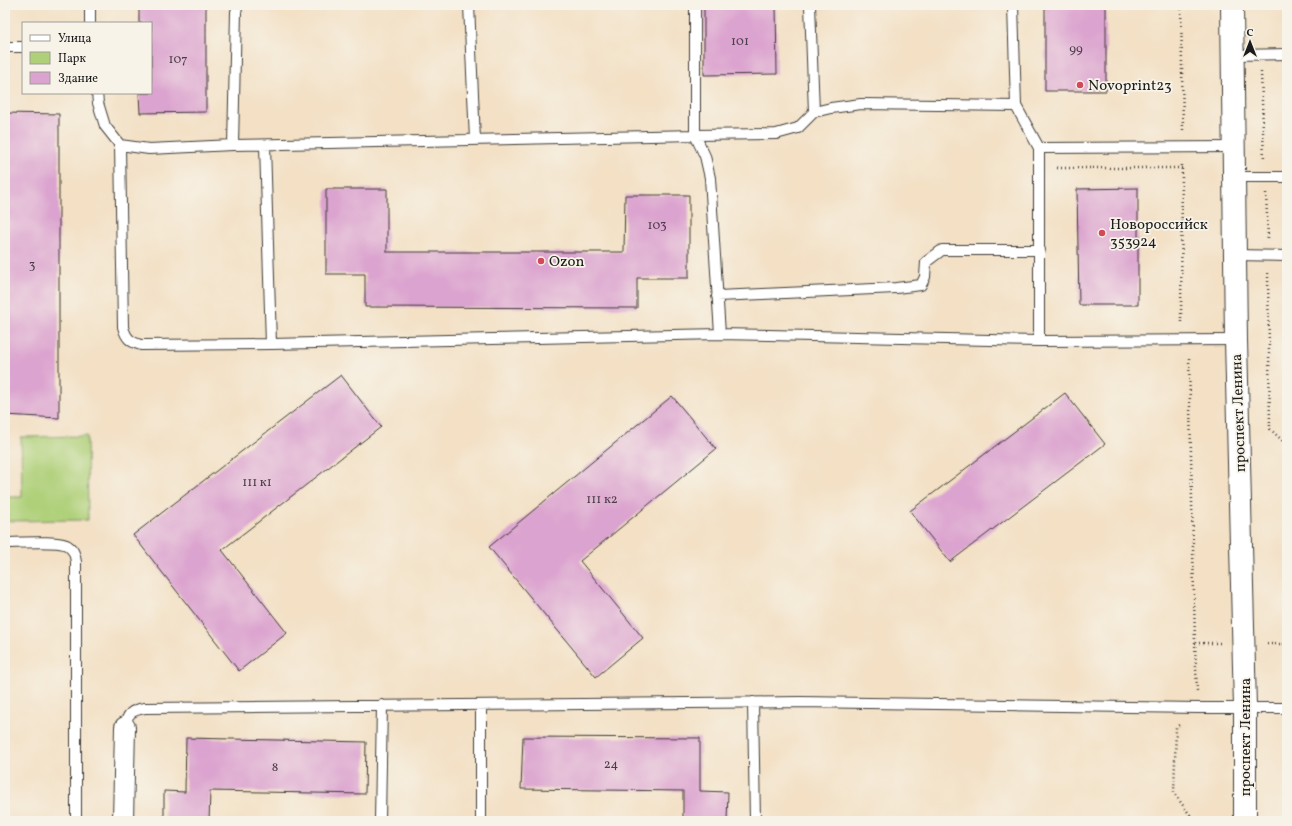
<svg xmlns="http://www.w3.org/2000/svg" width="1292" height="826" font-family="Vollkorn,serif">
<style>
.green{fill:#afd079;stroke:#66764a}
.building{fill:#dba3cf}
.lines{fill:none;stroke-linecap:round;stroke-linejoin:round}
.service-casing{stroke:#3c3935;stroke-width:12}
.minor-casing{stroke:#3c3935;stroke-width:22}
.tertiary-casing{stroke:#3c3935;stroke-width:24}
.path{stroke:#3c3935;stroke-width:2.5;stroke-dasharray:1 3;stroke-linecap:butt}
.service{stroke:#fff;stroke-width:10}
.minor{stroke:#fff;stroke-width:20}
.tertiary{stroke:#fff;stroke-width:22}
.poi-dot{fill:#d1495b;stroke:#f7f3e8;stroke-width:1.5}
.labels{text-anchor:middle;stroke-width:3.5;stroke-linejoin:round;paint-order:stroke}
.number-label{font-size:13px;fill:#4c3e49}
.poi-label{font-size:15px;fill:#1c1c1c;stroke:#f7f3e8;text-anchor:start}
.street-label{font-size:15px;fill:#1c1c1c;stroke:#f7f3e8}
</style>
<rect width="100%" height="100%" fill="#f7f3e8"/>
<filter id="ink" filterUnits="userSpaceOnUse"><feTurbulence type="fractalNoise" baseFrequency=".025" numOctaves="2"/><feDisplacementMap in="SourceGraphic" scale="8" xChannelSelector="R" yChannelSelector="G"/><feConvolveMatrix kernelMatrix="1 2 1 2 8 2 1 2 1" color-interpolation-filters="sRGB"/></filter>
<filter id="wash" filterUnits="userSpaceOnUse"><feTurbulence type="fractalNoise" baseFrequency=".012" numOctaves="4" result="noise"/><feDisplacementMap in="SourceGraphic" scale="16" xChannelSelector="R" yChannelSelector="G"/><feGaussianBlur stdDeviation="0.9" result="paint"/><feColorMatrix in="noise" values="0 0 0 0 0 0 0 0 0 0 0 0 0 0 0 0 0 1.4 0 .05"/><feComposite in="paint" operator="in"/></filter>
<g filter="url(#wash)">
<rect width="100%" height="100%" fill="#f3e0c5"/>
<path class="green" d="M87 436 88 520 5 521V497H22L21 437Z"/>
<g id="blocks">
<path class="building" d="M139 5H206V112L140 113 139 93H151V23H139Z
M704 5H776L777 74 704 75Z
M1045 5H1106V91H1045Z
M5 113 59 114V418L5 415Z
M1138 188V305H1079L1077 189Z
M326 189H387V252H624L625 195H689V278H637V308L365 307V274H326Z
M341 375 381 427 222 550 287 633 239 671 133 535Z
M1065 393 1105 444 950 562 910 511Z
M672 396 716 449 580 561 643 638 596 677 489 547Z
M523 737 700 738V791L728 792 727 821H683V791L521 789Z
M186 738 366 742 365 794 210 791 209 821H164V791L185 792Z"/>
</g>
</g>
<g filter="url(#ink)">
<use href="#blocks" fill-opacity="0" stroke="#3c3935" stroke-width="1"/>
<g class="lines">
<defs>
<path id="service" d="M90 5V23
M469 5 475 140
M695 5V135L705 156 710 178 720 334
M810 5 814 112
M1013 5 1016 106 1039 148V341L1236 340
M5 47H23
M1233 55 1287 54
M97 93 98 103 105 126 120 145 149 149 233 145 695 135 776 134 798 128 814 112 831 108 861 104 1016 106
M120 145 123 327C126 338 130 342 141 345L271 344
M233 145 236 12 238 5
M265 145 271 344 720 334 1039 341
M1039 148 1234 147
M1234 177H1287
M1235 255 1287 256
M717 296 896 288 921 285 925 277 926 262 942 250H1040
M5 543C17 543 61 540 68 546 74 550 75 555 76 562V821
M753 702 755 821
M481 705V821
M125 727C127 713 132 710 145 708L800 702 1198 708H1287
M380 821 382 705"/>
<path id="minor" d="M123 821 125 727"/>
<path id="tertiary" d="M1232 5 1236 340 1245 708V821"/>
</defs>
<use href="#service" class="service-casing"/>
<use href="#minor" class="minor-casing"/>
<use href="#tertiary" class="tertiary-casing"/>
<path class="path" d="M1181 5 1183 130
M1261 72 1264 160
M1057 168H1182
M1266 193 1268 238
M1268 273 1270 429 1287 445
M1181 322 1182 163
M1189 358 1195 643 1197 691
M1287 573 1285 576 1287 641
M1195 643H1220
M1267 644H1287
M1179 725 1176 727 1174 793 1190 815V821"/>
<use href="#service" class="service"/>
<use href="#minor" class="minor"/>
<use href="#tertiary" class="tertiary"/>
</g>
</g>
<g class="poi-dot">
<circle cx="1080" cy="85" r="4"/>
<circle cx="1102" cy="233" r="4"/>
<circle cx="541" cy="261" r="4"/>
</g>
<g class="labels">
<g class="number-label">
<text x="740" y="45">101</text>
<text x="1076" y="53">99</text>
<text x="178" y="63">107</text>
<text x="657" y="229">103</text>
<text x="32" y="269">3</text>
<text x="257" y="486">111 к1</text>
<text x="602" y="503">111 к2</text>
<text x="611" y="768">24</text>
<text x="275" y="771">8</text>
</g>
<g class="poi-label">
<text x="1088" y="90">Novoprint23</text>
<text x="1110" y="229">Новороссийск<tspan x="1110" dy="17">353924</tspan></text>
<text x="549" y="266">Ozon</text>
</g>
<g class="street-label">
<text transform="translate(1238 413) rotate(-92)" y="5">проспект Ленина</text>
<text transform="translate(1245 737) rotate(-90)" y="5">проспект Ленина</text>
</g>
</g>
<rect width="1292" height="826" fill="none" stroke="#f7f3e8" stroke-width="20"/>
<rect x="22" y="22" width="130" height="72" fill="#f7f3e8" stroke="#9f9d96"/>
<rect x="30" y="35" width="20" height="6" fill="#ffffff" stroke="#9f9d96"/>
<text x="58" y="42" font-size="12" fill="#1c1c1c">Улица</text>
<rect x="30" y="52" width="20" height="12" fill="#afd079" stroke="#9f9d96"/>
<text x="58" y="62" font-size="12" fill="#1c1c1c">Парк</text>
<rect x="30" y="72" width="20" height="12" fill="#dba3cf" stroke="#9f9d96"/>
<text x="58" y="82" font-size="12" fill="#1c1c1c">Здание</text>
<g transform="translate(1250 42)" stroke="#f7f3e8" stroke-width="3" paint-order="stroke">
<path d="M0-3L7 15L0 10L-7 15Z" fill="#1c1c1c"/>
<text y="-6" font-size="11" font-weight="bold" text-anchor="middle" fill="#1c1c1c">С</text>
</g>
</svg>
